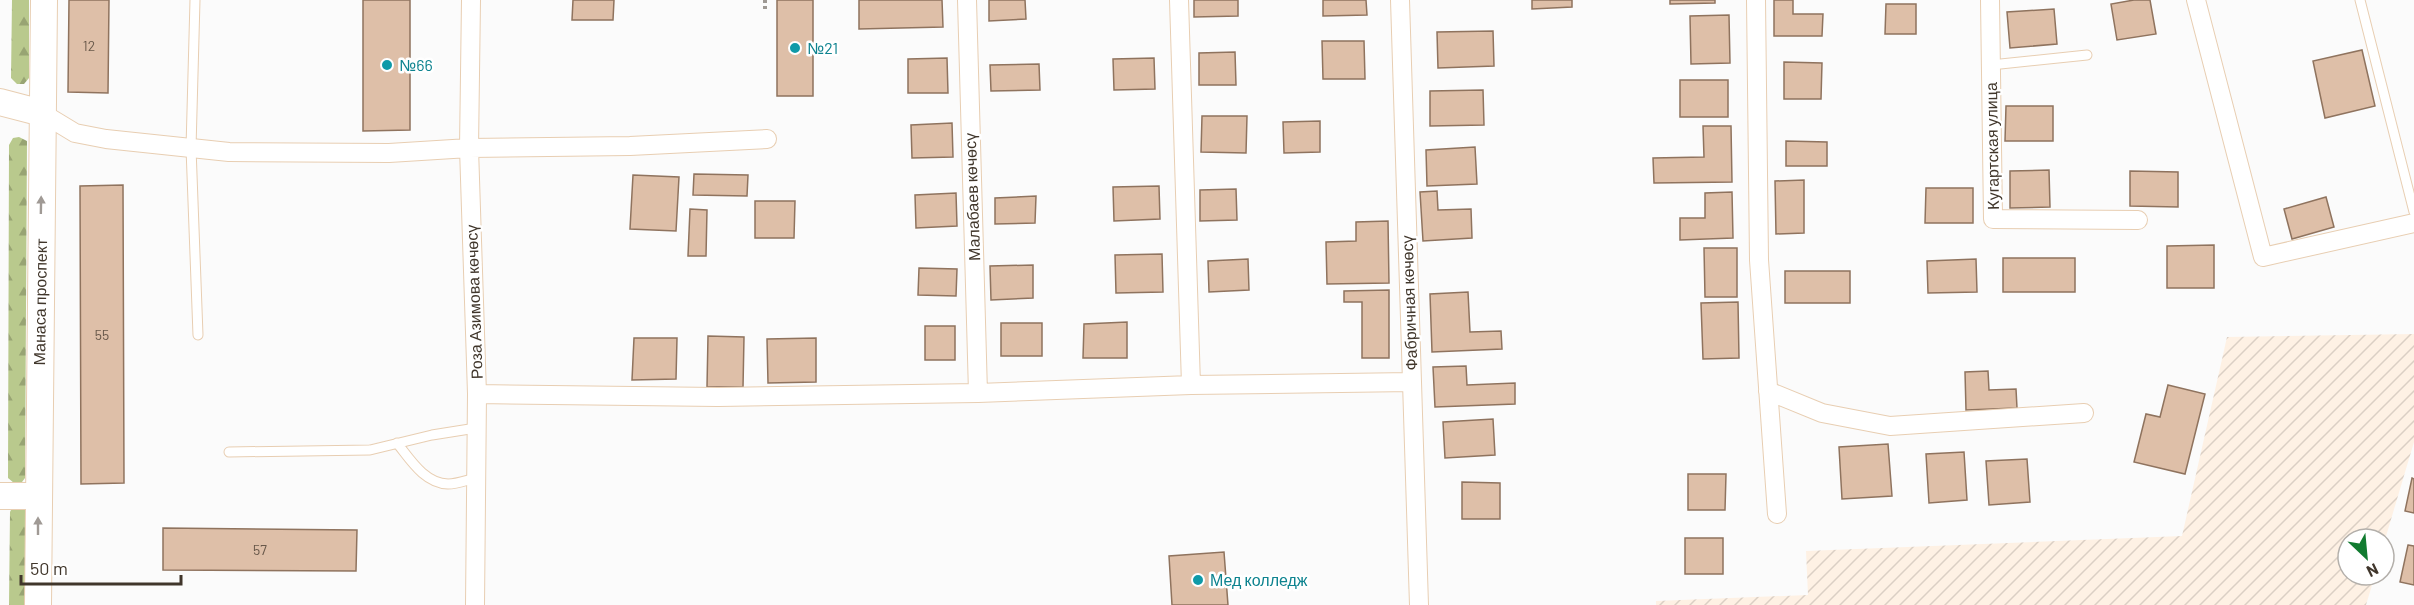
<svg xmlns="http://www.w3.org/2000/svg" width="2414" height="605" font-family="Barlow,sans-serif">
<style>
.industrial{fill:url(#industrial-furrows)}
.forest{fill:url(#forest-firs)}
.building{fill:#debfa8;stroke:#8f735e;stroke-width:1.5}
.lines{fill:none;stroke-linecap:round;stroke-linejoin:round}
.lane-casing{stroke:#e8ceb2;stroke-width:11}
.street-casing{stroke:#e8ceb2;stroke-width:20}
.secondary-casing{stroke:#e8ceb2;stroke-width:28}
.path{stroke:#9e9994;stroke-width:4;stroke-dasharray:3 3;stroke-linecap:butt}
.lane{stroke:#fff;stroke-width:9}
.street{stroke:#fff;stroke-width:18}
.secondary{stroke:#fff;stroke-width:26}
.oneway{fill:#a09a95}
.culture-dot{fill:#0f9aa8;stroke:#fff;stroke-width:2}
.labels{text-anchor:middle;stroke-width:5;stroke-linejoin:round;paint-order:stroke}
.number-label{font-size:14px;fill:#68584a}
.culture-label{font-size:16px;fill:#0d838f;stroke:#fff;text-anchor:start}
.street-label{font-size:16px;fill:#40362b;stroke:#fff}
</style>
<defs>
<pattern id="industrial-furrows" width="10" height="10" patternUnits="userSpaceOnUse" patternTransform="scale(1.5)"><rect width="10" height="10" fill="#fef1e4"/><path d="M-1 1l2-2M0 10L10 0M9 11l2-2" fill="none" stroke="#dbcfc4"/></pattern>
<pattern id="forest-firs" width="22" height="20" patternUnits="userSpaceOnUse" patternTransform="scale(1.5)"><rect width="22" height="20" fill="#b9c98d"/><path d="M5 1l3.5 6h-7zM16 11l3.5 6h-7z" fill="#98a473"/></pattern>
</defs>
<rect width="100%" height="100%" fill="#fbfbfb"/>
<path class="industrial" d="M2414 334V442L2384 543V539H2348V575H2375L2366 605H1656V601L1808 595 1806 551 2182 536 2227 337Z"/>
<path class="forest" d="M12 0H29V78L24 84H17L11 78Z
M19 137 27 141 25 478 22 482 14 483 8 478 9 145 13 138Z
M24 507 26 512 25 605H9L10 512 12 508Z"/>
<path class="building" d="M69 0H109L108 93 68 92Z
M363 0H410V130L363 131Z
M573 0H614L613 20H572Z
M777 0H813V96H777Z
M859 0H942L943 27 859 29Z
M989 0H1025L1026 19 989 21Z
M1194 0H1238V16L1194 17Z
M1323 0H1366L1367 15 1323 16Z
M1532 0H1572V7L1532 9Z
M1670 0H1715V3L1670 4Z
M1774 0H1793V14H1823L1822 36H1774Z
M2134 0H2150L2156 34 2117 40 2111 4Z
M1886 4H1916V34H1885Z
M2054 9 2057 44 2010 48 2007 12Z
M1729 15 1730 63 1691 64 1690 16Z
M1493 31 1494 66 1438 68 1437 32Z
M1322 41H1364L1365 79H1323Z
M2362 50 2375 106 2325 118 2313 61Z
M1235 52 1236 85H1199V53Z
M947 58 948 93H908V59Z
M1154 58 1155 89 1114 90 1113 59Z
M1784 62 1822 63 1821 99H1784Z
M1039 64 1040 90 991 91 990 65Z
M1680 80H1728V117H1680Z
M1483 90 1484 125 1430 126V91Z
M2006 106H2053V141H2005Z
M1202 116H1247L1246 153 1201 152Z
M1320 121V152L1284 153 1283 122Z
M952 123 953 157 912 158 911 125Z
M1703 126H1731L1732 182 1654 183 1653 158 1704 157Z
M1786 141 1827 142V166H1786Z
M1475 147 1477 184 1427 186 1426 150Z
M2049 170 2050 207 2010 208V171Z
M2130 171 2178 172V207L2130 206Z
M694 174 748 175 747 196 693 195Z
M633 175 679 177 676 231 630 229Z
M1804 180V233L1776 234 1775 181Z
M123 185 124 483 81 484 80 186Z
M1159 186 1160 219 1114 221 1113 187Z
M1926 188H1973V223H1925Z
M1236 189 1237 220 1200 221V190Z
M1437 191 1438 210 1471 209 1472 238 1423 241 1420 192Z
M1732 192 1733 238 1680 240V218H1705V193Z
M956 193 957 226 916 228 915 195Z
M1036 196 1035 223 995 224V198Z
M2326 197 2334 227 2292 239 2284 209Z
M755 201H795L794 238H755Z
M690 209 707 210 706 256H688Z
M1388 221 1389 283 1327 284 1326 242 1356 241V222Z
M2214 245V288H2167V246Z
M1704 248H1737V297H1705Z
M1162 254 1163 292 1116 293 1115 255Z
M2003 258H2075V292H2003Z
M1248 259 1249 290 1209 292 1208 261Z
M1976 259 1977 292 1928 293 1927 261Z
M1033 265V298L991 300 990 266Z
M919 268 957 269 956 296 918 295Z
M1785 271H1850V303H1785Z
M1389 290V358H1362V302H1344V291Z
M1468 292 1470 332 1501 331 1502 349 1432 352 1430 294Z
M1738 302 1739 358 1703 359 1701 303Z
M1127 322V358H1083L1084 324Z
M1001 323H1042V356H1001Z
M925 326H955V360H925Z
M708 336 744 337 743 387H707Z
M634 338H677L676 379 632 380Z
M816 338V382L768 383 767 339Z
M1466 366 1467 385 1515 383V404L1435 407 1433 367Z
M1988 371 1989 390 2016 389 2017 408 1966 410 1965 372Z
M2168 385 2205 394 2185 474 2134 462 2146 414 2160 417Z
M1493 419 1495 455 1445 458 1443 422Z
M1888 444 1892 496 1842 499 1839 447Z
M1964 452 1967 500 1929 503 1926 454Z
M2027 459 2030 502 1989 505 1986 461Z
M1688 474H1726L1725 510H1688Z
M2412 478 2414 479V513L2405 511Z
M1462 482 1500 483V519H1462Z
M163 528 357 530 356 571 163 570Z
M1685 538H1723V574H1685Z
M2408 545 2414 546V585L2400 582Z
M1224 552 1228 605H1172L1169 556Z"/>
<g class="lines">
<defs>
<path id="lane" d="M195 0 191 148 198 335
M2360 0 2414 212
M1991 65 2087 55
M397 443C410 459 424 483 448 484 457 484 467 480 476 478
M229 452 370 450 432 435 476 428"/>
<path id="street" d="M471 0 469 148 477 394 475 605
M967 0 978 393
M1179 0 1191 385
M1400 0 1419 605
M1756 0 1759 260 1777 514
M1990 0 1993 219 2138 220
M2196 0 2263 257 2414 223
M42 113 75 133 106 139 229 152 389 153 469 148 630 146 767 139
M1768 391 1822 413 1890 426 2084 413
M477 394 718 397 978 393 1191 385 1411 382"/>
<path id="secondary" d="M0 102 42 113
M0 496H39
M38 605 44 0"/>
</defs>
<use href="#lane" class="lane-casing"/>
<use href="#street" class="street-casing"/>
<use href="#secondary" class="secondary-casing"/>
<path class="path" d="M765 0V12"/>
<use href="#lane" class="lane"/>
<use href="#street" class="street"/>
<use href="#secondary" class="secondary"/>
</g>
<defs><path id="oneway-solid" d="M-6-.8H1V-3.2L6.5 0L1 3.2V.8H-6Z" transform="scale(1.5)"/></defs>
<g class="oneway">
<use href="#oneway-solid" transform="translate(41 205) rotate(-89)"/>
<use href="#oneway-solid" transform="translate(38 526) rotate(-90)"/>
</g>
<g class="culture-dot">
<circle cx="795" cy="48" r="6"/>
<circle cx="387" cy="65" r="6"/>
<circle cx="1198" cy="580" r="6"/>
</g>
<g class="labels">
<g class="number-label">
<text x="89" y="51">12</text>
<text x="102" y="340">55</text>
<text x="260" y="555">57</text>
</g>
<g class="culture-label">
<text x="807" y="54">№21</text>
<text x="399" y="71">№66</text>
<text x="1210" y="586">Мед колледж</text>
</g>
<g class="street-label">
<text transform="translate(1992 146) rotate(-91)" y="6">Кугартская улица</text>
<text transform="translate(972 197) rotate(-92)" y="6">Малабаев көчөсү</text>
<text transform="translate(40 302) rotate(-89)" y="6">Манаса проспект</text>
<text transform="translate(474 302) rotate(-92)" y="6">Роза Азимова көчөсү</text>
<text transform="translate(1409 303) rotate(-92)" y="6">Фабричная көчөсү</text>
</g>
</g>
<g transform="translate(2366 557) rotate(154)"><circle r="28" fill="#ffffff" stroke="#b3afaa" stroke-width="1.5"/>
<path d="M0-4.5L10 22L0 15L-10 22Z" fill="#117b30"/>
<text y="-9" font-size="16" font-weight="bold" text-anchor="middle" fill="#40362b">N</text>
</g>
<path d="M21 575v9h160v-9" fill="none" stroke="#40362b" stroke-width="3"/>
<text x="30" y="575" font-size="18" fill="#40362b" stroke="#ffffff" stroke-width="4.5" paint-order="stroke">50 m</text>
</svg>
